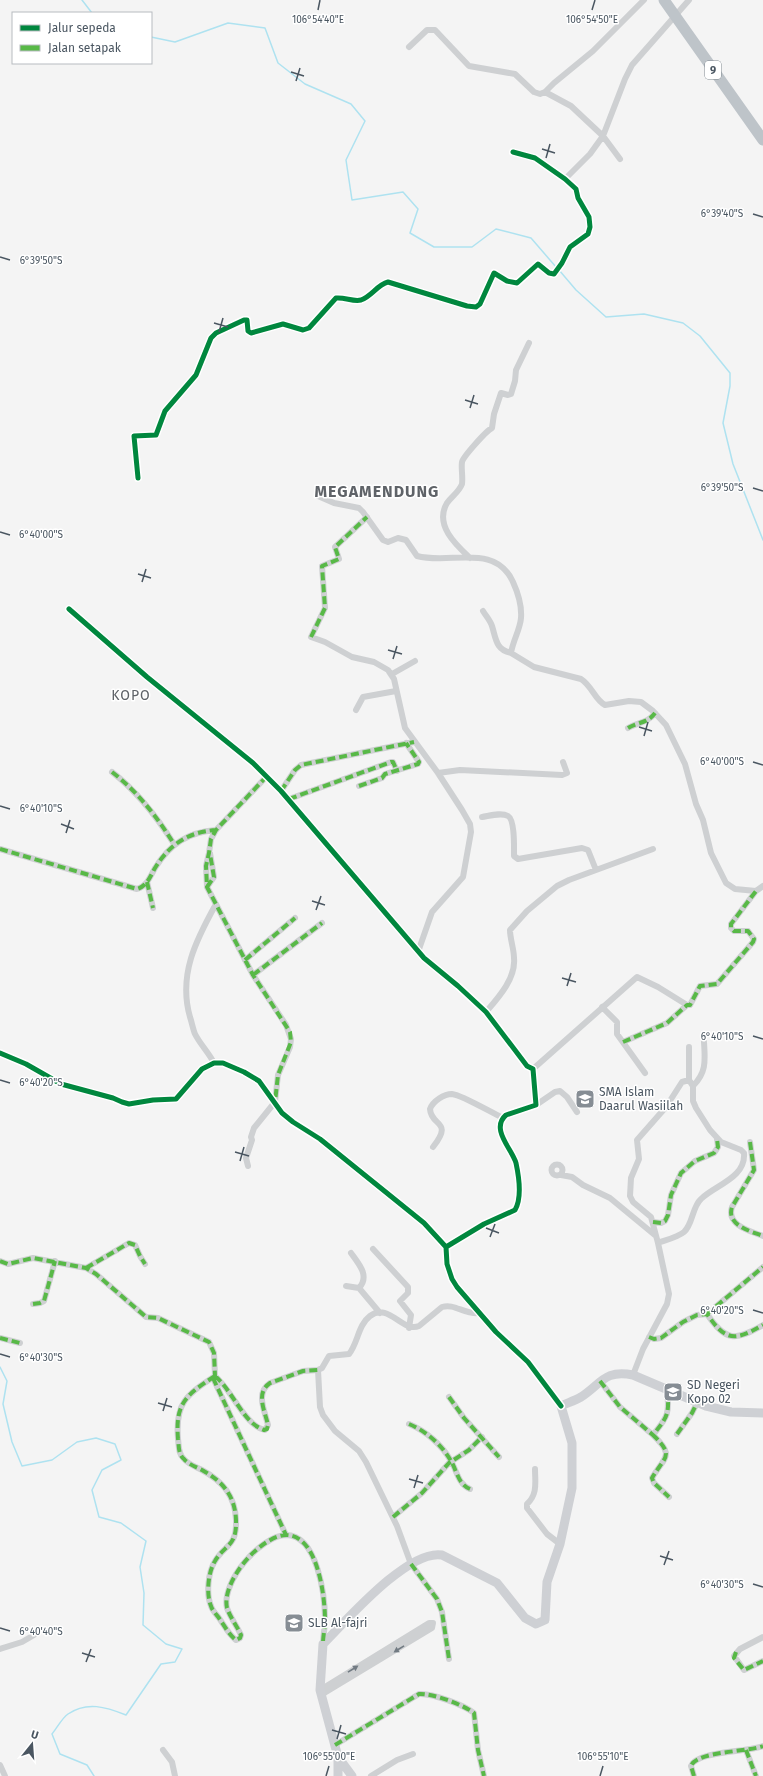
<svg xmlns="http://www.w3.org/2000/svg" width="763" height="1776" font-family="'Fira Sans',sans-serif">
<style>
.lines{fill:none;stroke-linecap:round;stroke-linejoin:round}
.stream{stroke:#aee2f0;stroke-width:1.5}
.street{stroke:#ced0d2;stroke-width:6}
.secondary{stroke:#ced0d4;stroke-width:9}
.highway{stroke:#bec4c9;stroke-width:11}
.quiet{stroke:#58b947;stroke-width:4;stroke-dasharray:8 4;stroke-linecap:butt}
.cycleway-casing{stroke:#fff;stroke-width:8}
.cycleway{stroke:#00873e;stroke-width:5}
.oneway{fill:#727b83}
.ticks{fill:none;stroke:#4a5661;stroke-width:1.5}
.labels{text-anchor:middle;stroke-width:3;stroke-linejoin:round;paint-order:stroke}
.shield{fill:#fff;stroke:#808990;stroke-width:1}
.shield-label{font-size:11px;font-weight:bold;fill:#4a5661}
.poi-label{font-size:12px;fill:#4a5661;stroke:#fff;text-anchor:start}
.quarter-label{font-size:14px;letter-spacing:1px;fill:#5f6368;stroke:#fff}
.district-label{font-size:16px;font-weight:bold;letter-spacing:1px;fill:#5f6368;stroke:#fff}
.ticks-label{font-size:10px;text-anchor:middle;fill:#4a5661;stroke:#fff;stroke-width:3;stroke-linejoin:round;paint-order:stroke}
</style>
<rect width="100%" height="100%" fill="#f4f4f4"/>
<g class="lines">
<path class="stream" d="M82 0 92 13
M151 37 175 42 228 23 265 28 278 63 305 84 351 104 365 121 346 160 352 200 403 192 418 209 410 233 434 247H472L496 229 531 238 556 267
M559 270 576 290 606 317 644 314 683 323 700 336 730 373V386L723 423 733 464 763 540
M0 1367 7 1381 3 1404 12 1442 22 1466 52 1460 77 1442 96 1438 115 1444 121 1460 102 1470 92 1490 99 1517 121 1523 146 1541 140 1567 144 1593 143 1625 166 1644 182 1649 175 1662 161 1664 126 1715C106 1707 87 1701 68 1714 62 1718 57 1728 52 1734L60 1754 87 1765 94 1776"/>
<path class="street" d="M409 47 427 30H435L469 66 515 74 534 92 540 94 545 92 554 83 593 51 644 0
M545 92 571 106 603 136 590 154 565 179
M620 159 603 136 625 79 632 65 689 0
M138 478 134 436 156 435 165 411 196 375 211 338 216 333 244 320H247L248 331 251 333 283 324 303 330 309 328 336 298C345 297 353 302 361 300 372 296 377 285 388 282L467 306 476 307 480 304 494 273 507 281 517 283 538 264 549 273 554 274 562 263 570 247 588 234 590 227 589 217 578 198 576 189 565 179 535 158 513 152
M318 496 334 503 359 508 363 512 383 540 388 542 398 538 406 540 417 556C450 565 495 542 513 582 518 593 522 605 521 618 520 630 513 640 511 653L534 667 581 679C592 686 595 700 605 705L629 701 641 702 653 711 666 725 685 764 696 804 703 820 711 853 726 883 735 889 756 891 763 886
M367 517 335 547 339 559 322 566 325 608 311 637 325 642 352 657 374 662 388 670 394 679 405 728 438 773 462 810 470 824 471 832 463 877 432 912 418 952
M470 558C456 545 434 525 447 503 452 496 459 492 462 484 463 476 461 469 462 462 463 457 486 431 492 428L494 414 501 393 508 395 511 394 515 381 516 370 529 343
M69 609 147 677 253 763 281 791 424 958 458 986 486 1012 527 1066 533 1069 536 1105 506 1115C490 1129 512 1149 516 1163 519 1177 522 1198 515 1210L484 1224 446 1247
M483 611C486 616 490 620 492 626 496 639 496 650 511 653
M392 674 415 661
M356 710 363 697 396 691
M628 728C638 722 648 723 655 713
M112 772C138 792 157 817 174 844
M438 773 460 770 562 775 567 773 563 762
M359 786 382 778 385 774 418 764 419 762 406 743
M281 791 295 770 301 765 414 742
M289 799 391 762H393L397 771
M482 817C489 816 501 812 508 816 515 820 514 848 514 856L518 859 582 848 588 850 596 870
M0 849 137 889C147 886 150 877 155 868 170 844 188 832 216 830
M147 882 153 908
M207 887 214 877 210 853
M245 960 295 918
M253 975 322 923
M602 1007 617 1022V1034L645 1073
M486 1012C499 997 516 978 514 958 514 949 510 939 510 930L527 911 557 886 569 880 653 849
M623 1042 667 1023 687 1005H690L700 986 717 984 753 942 754 939 748 931H734L731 928V924L756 891
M689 1047V1080
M0 1053 26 1064 61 1084 113 1098 122 1102 129 1104 153 1100 176 1099 202 1069 214 1063H223L244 1072 259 1081 282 1113 293 1122 320 1139 424 1223 446 1247 447 1264 452 1279 457 1287 496 1332 528 1362 561 1406
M214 1063C209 1053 200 1044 195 1034 193 1029 192 1023 190 1017 178 975 196 940 216 904
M533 1069 637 977 658 987 687 1005
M693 1086C707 1072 705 1060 704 1042
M536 1105 555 1092 560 1091 567 1097 577 1112
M750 1142 754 1170 732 1207C726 1225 750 1231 763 1236
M433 1147C454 1120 431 1127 430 1109 433 1101 444 1094 452 1094 462 1095 492 1113 503 1118
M551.5 1170a5.5 5.5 0 1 1 11 0a5.5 5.5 0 1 1-11 0Z
M248 1166 246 1158 252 1140 251 1137 254 1128 275 1102 278 1075 290 1047 291 1039 286 1025 253 975 207 887 206 866 209 853 211 839 216 830 267 776
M561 1175 572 1177 583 1185 610 1198 656 1236
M653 1222 661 1223 665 1221 668 1215 671 1195 681 1173 695 1161 714 1153 718 1147 717 1139
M373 1249 408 1287V1293L400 1301 411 1315 409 1328
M351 1253C359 1264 370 1276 359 1288
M0 1261 8 1264 33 1258 86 1268 96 1274 146 1317 158 1318 209 1342 214 1353 215 1376
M86 1268 129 1243 135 1245 140 1256 145 1264
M346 1286 359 1288 380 1313
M33 1304 40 1303 44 1301 55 1261
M707 1314 763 1267
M649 1337 654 1339 661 1338 683 1322 697 1315 707 1314C726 1342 735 1341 763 1325
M0 1338 20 1343
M318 1370 320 1407 323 1415 335 1431 359 1451 366 1462 397 1526 411 1564 437 1599 442 1612 449 1659
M633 1375 643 1349 667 1304 669 1294 658 1243 651 1217 633 1202 630 1196 631 1178 639 1159 637 1140 666 1107 682 1082 689 1080 693 1086V1101L696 1108 710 1130 721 1142 741 1150 744 1153C746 1178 715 1185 701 1199 692 1207 693 1224 684 1232 678 1237 666 1240 658 1243
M215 1376C186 1395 175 1403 178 1439 179 1446 178 1454 184 1459 188 1464 196 1467 202 1470 222 1481 235 1495 236 1520 237 1547 225 1544 215 1561 208 1572 206 1594 211 1606 212 1610 216 1614 219 1618 224 1625 229 1635 236 1640L240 1638 241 1635C237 1626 230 1617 227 1608 221 1582 260 1536 286 1535 318 1535 325 1597 325 1620 325 1628 323 1636 323 1644
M215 1376C232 1390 245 1426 265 1430L268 1425C265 1411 255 1393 270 1383L303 1371 318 1370 322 1368 329 1356 349 1354C358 1343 358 1325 370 1316 389 1302 402 1333 419 1326L442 1307C455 1303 464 1315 480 1313
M213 1378 286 1535
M600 1381 620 1407 653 1435
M667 1390C670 1415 667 1417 653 1435 675 1456 665 1456 652 1478L654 1483 669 1497
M449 1397 464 1418 499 1457
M409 1424C426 1431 442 1445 451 1461 457 1471 458 1484 470 1489
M677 1434 692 1413 697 1403
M535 1469C535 1482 538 1494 527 1504V1508L547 1534 560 1544
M393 1517 422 1493 449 1463 469 1450 482 1437
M763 1637 740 1649 734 1656 744 1670 763 1661
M0 1649 22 1642 34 1635
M320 1690 429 1623H433L432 1628 321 1695
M335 1745 419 1694C432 1693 464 1705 474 1713L478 1750 484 1776
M163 1750 172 1762 175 1776
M746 1750 756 1776
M0 1765 5 1776
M371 1776 397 1760 413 1754
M694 1776 691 1766C696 1751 749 1752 763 1746"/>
<path class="secondary" d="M338 1757 352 1776
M338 1776V1757L320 1690 323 1644C346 1621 408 1549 442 1555L497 1583 525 1618 536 1624 545 1620 547 1582 560 1544 572 1488V1443L561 1406C567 1403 574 1401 581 1397 601 1384 605 1369 633 1375L706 1406 731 1412 763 1413"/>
<path class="highway" d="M664 0 763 140"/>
<path class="quiet" d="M311 637 325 608 322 566 339 559 335 547 367 517
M628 728C638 722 648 723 655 713
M112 772C138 792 157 817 174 844
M267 776 216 830 211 839 209 853 206 866 207 887 253 975 290 1032 291 1042 278 1075 275 1102
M359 786 382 778 385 774 418 764 419 762 406 743
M281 791 295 770 301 765 414 742
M289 799 391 762H393L397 771
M0 849 137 889C147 886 150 877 155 868 170 844 188 832 216 830
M147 882 153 908
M207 887 214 877 210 854
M245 960 295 918
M253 975 322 923
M623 1042 667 1023 687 1005H690L700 986 717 984 753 942 754 939 748 931H734L731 928V924L756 891
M750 1142 754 1170 732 1207C726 1225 750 1231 763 1236
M653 1222 661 1223 665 1221 668 1215 671 1195 681 1173 695 1161 714 1153 718 1147 717 1139
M0 1261 8 1264 33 1258 86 1268 96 1274 146 1317 158 1318 209 1342 214 1353 215 1376
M86 1268 129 1243 135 1245 140 1256 145 1264
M33 1304 40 1303 44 1301 55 1261
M707 1314 763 1267
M649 1337 654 1339 661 1338 683 1322 697 1315 707 1314C726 1342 735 1341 763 1325
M0 1338 20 1343
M215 1376C186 1395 175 1403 178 1439 179 1446 178 1454 184 1459 188 1464 196 1467 202 1470 222 1481 235 1495 236 1520 237 1547 225 1544 215 1561 208 1572 206 1594 211 1606 212 1610 216 1614 219 1618 224 1625 229 1635 236 1640L240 1638 241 1635C237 1626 230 1617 227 1608 221 1582 260 1536 286 1535 318 1535 325 1597 325 1620 325 1628 323 1636 323 1644
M215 1376C233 1391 243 1423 264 1430L267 1429 268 1425C265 1411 255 1393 270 1383L303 1371 318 1370
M213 1378 286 1535
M600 1381 620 1407 653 1435
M667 1390C670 1415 667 1417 653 1435 675 1456 665 1456 652 1478L654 1483 669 1497
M449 1397 464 1418 499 1457
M409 1424C426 1431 442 1445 451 1461 457 1471 458 1484 470 1489
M677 1434 692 1413 697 1403
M393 1517 422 1493 449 1463 469 1450 482 1437
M411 1564 437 1599 442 1612 449 1659
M736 1652 734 1658 744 1670 763 1661
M335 1745 419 1694C432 1693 464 1705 474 1713L478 1750 484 1776
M746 1750 756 1776
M694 1776 691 1766C696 1751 749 1752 763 1746"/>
<defs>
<path id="cycleway" d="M138 478 134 436 156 435 165 411 196 375 211 338 216 333 244 320H247L248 331 251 333 283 324 303 330 309 328 336 298C345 297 353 302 361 300 372 296 377 285 388 282L467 306 476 307 480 304 494 273 507 281 517 283 538 264 549 273 554 274 562 263 570 247 588 234 590 227 589 217 578 198 576 189 565 179 535 158 513 152
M69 609 147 677 253 763 281 791 424 958 458 986 486 1012 527 1066 533 1069 536 1105 506 1115C490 1129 512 1149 516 1163 519 1177 522 1198 515 1210L484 1224 446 1247
M0 1053 26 1064 61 1084 113 1098 122 1102 129 1104 153 1100 176 1099 202 1069 214 1063H223L244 1072 259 1081 282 1113 293 1122 320 1139 424 1223 446 1247 447 1264 452 1279 457 1287 496 1332 528 1362 561 1406"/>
</defs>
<use href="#cycleway" class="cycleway-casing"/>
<use href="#cycleway" class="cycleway"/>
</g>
<defs><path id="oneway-solid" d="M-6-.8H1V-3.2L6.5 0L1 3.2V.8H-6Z"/></defs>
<g class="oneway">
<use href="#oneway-solid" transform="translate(399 1649) rotate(148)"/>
<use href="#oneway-solid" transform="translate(353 1669) rotate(-32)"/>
</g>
<path class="ticks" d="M318 10 320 0M592 10 595 0M291 72 304 76M296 81 300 68M542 149 555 153M546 158 550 144M753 214 763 217M0 257 10 260M214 323 228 327M219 332 223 318M465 400 478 404M470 408 474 395M753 488 763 491M0 532 10 535M138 574 151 578M142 582 146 569M388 650 402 654M393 659 397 646M639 727 652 731M644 736 648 722M753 762 763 765M0 806 10 809M61 824 74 829M66 833 70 820M312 901 325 905M316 910 321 896M562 978 576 982M567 986 571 973M753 1036 763 1039M0 1080 10 1083M235 1152 249 1156M240 1161 244 1147M486 1228 499 1233M490 1237 495 1224M753 1310 763 1313M0 1354 10 1357M158 1403 172 1407M163 1411 167 1398M409 1479 423 1483M414 1488 418 1475M660 1556 673 1560M664 1565 669 1551M753 1584 763 1587M0 1628 10 1631M82 1653 95 1657M86 1662 91 1649M332 1730 346 1734M337 1739 341 1725M326 1776 329 1766M600 1776 603 1766"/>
<defs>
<symbol id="school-square" viewBox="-11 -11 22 22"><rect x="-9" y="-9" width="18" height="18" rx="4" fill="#868d94" stroke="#fff"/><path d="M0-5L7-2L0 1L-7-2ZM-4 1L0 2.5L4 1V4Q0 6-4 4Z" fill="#fff"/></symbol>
</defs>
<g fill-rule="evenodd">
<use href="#school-square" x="574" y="1088" width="22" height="22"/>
<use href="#school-square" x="662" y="1381" width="22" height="22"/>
<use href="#school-square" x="283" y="1612" width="22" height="22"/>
</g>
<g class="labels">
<rect class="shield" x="705" y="61" width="16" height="18" rx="3"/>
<g class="shield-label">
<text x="713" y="74">9</text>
</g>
<g class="poi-label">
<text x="599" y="1096">SMA Islam<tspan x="599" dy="14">Daarul Wasiilah</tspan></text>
<text x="687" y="1389">SD Negeri<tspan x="687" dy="14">Kopo 02</tspan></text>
<text x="308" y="1627">SLB Al-fajri</text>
</g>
<g class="quarter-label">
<text x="131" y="700">KOPO</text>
</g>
<g class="district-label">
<text x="377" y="497">MEGAMENDUNG</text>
</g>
</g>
<g class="ticks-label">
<text x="318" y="23">106°54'40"E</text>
<text x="592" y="23">106°54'50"E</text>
<text x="722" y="217">6°39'40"S</text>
<text x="41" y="264">6°39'50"S</text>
<text x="722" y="491">6°39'50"S</text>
<text x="41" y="538">6°40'00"S</text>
<text x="722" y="765">6°40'00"S</text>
<text x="41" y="812">6°40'10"S</text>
<text x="722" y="1040">6°40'10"S</text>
<text x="41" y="1086">6°40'20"S</text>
<text x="722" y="1314">6°40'20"S</text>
<text x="41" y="1361">6°40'30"S</text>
<text x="722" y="1588">6°40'30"S</text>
<text x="41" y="1635">6°40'40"S</text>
<text x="329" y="1760">106°55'00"E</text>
<text x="603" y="1760">106°55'10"E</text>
</g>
<rect x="12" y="12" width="140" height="52" fill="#ffffff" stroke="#b7bbc0"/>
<rect x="20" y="25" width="20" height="6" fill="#00873e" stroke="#b7bbc0"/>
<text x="48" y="32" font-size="12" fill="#4a5661">Jalur sepeda</text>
<rect x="20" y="45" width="20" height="6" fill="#58b947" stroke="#b7bbc0"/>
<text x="48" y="52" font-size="12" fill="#4a5661">Jalan setapak</text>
<g transform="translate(32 1744) rotate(17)" stroke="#ffffff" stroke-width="3" paint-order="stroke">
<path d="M0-3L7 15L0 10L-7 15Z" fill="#4a5661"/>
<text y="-6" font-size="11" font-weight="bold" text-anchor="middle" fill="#4a5661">U</text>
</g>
</svg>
